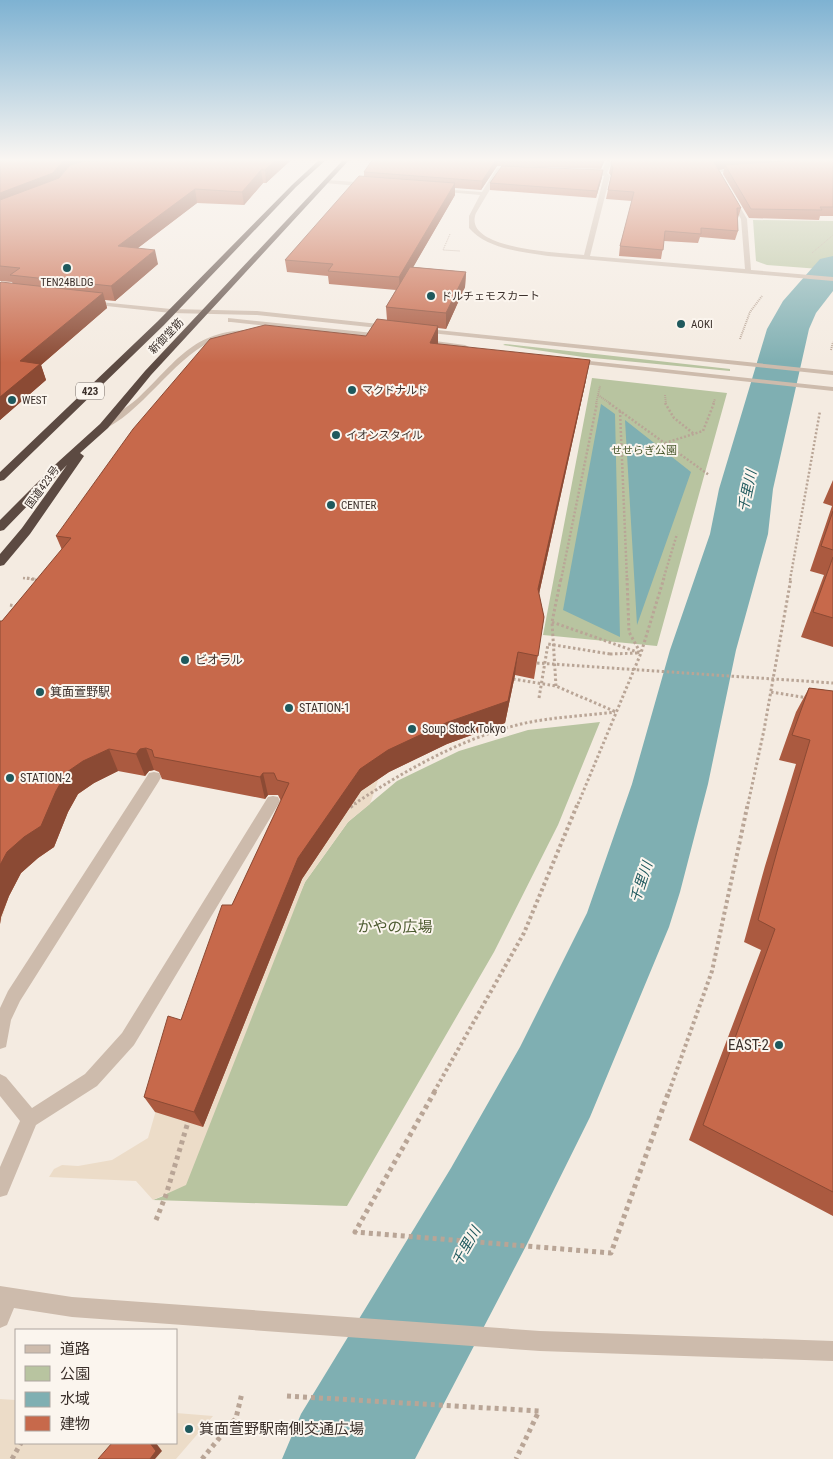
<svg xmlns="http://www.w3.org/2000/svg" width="833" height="1459" font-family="'Roboto Condensed','Noto Sans JP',sans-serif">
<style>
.green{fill:#b8c4a0}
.plaza{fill:#ecdcc8}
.water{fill:#7fafb2}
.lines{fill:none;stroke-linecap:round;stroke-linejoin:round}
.river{fill:#7fafb2;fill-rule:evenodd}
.path-far5{stroke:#b9a596;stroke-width:1;stroke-dasharray:1 1;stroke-linecap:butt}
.path-far4{stroke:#b9a596;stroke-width:2;stroke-dasharray:1 1;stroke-linecap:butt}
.path-far3{stroke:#b9a596;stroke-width:2.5;stroke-dasharray:2 2;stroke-linecap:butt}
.path-far2{stroke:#b9a596;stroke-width:3;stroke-dasharray:2.5 2.5;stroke-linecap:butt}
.path-far1{stroke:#b9a596;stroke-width:4;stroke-dasharray:3 3;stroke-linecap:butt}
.path{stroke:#b9a596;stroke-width:5;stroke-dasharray:4 4;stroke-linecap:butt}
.minor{fill:#cdbbac;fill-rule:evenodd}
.highway{fill:#5c4a42;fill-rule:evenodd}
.path-bridge{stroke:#b9a596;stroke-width:3;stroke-dasharray:2.5 2.5;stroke-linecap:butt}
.wall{fill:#ab5a40}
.shaded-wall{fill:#8b4a34}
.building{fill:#c7694b;stroke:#8b4a34}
.poi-dot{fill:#1f595d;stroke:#fbf5ee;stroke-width:2}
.labels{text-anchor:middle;stroke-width:4;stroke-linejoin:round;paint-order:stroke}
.far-poi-label{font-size:11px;fill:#3b302b;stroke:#fbf5ee;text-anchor:start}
.far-street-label{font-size:11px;fill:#3b302b;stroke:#fbf5ee}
.shield{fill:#fbf5ee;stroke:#756b66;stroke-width:1}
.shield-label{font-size:11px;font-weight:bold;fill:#3b302b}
.far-park-label{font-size:11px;fill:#4a592e;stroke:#fbf5ee}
.poi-label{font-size:12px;fill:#3b302b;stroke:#fbf5ee;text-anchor:start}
.water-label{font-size:14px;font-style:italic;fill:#1f595d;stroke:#fbf5ee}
.near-park-label{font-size:15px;fill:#4a592e;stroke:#fbf5ee}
.near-poi-label{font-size:15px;fill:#3b302b;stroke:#fbf5ee;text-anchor:end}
</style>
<rect width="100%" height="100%" fill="#f4ebe1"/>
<path class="green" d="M753 220 833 221V270L767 265 756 261Z
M505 344 730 369V371L583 357 503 345Z
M592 378 727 393 657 646 543 635Z
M600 722 558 825 494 952 347 1206 153 1200 166 1195 305 882 348 822 397 781 459 751 528 730Z"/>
<path class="plaza" d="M410 688 370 804 348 822 305 882 186 1185 153 1200 136 1181 49 1177 54 1169 62 1165 78 1166 112 1160 148 1138 178 1034 324 770 133 746 118 771 94 783 78 794 68 812 54 847 38 858 21 873 9 896 0 924V809L81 693Z
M0 1399 16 1400V1443H176V1413L213 1416 176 1459H0Z"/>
<path class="water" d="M601 404 615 414 620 637 563 610Z
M625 420 691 472 637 625Z"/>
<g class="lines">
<path class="river" d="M833 256V291L816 313 809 329 773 489 768 534 736 650 708 784 680 892 669 927 590 1117 527 1244 415 1459H282L301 1414 451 1168 520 1047 587 913 632 784 670 650 710 534 719 489 767 329 783 301 820 259Z"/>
<path class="path-far5" d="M450 234 443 250 460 251
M812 253 833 235"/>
<path class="path-far4" d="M740 339 750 312 762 296
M831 350 833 342
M598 395 611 404
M665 395 666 404
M596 404 600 386
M713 404 715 399"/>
<path class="path-far3" d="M609 403 709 475
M665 403 674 418 694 434
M620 411 627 580
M665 443 703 431 714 403
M23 578 37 580
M561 580 597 403
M663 580 677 534
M790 580 820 411"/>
<path class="path-far2" d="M27 578 39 580
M627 578 629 632 640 652
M10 605 19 607
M552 622 640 653
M610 654 638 653
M513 679 556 686 616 712
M556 686 552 622 561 578
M771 692 808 698
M354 804C406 770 460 739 521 724 551 717 584 716 615 712
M578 804 641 653 664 578
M748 804 764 730 791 578"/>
<path class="path-far1" d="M350 807 356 803
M434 1092 524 933 578 803
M669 1092 712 971 748 803"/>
<path class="path" d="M435 1091 355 1232 611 1253 669 1091
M156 1220 166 1195 188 1122
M287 1396 539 1411 516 1459
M12 1459 21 1443
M202 1459 236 1418 242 1393"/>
<path class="minor" d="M309 159H325L326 160 323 162Z
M607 159H613L607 173 610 176 590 256 745 269 741 219 714 171 739 168 741 171 720 172 747 219 751 270 833 277V281L548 256C522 252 487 249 469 228V216L480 195 436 191 439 189 482 192 497 168 520 169 518 172 501 171 476 213C461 250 563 253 584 255L604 176 582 172 602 171Z
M327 180 369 183 372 185 369 187 325 183Z
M90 301 171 309 257 311 388 325 392 327 388 329 257 315 171 313 88 304 87 303Z
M228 318 383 334 387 336 383 338 231 322H228Z
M418 328 833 371V375L421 332 417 330Z
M251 330 255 332 254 334C242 336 230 334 219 338 177 353 149 405 107 428L100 426C110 416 126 409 137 399 176 363 192 330 251 330Z
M420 339 465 345 469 347 465 349 423 343 419 341Z
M571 359 833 387V391L574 363H571Z
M154 772 159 773 161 777 159 781 20 1001 11 1020 6 1047 0 1049V1008L8 991 149 773Z
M273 796 278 797 280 801 278 805 134 1045 97 1086 36 1125 7 1195 0 1197V1167L20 1121 0 1096V1074L6 1077 32 1108 85 1074 122 1033 268 797Z
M0 1286 72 1297 540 1331 833 1341V1361L540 1351 72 1317 14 1308 7 1325 0 1328Z"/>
<path class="highway" d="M320 159H327L296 187 164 325 4 480 0 481V472L158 321 292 185Z
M344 159H350L151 375 108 428 80 453 84 456 30 534 4 565 0 566V554L22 528 67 465 4 530 0 531V520L58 462 100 424 145 371Z"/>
<path class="path-bridge" d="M537 663 833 683
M539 698 548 644 610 654"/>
</g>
<path class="wall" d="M0 159 83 161H90L89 159H292L266 183H263L244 205 197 203 138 248 158 264 115 301 105 300 107 308 41 365 46 380 0 420V283L13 284 12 282 0 281Z
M373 159H605L601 169 508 166 602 177 596 198 490 190V183L502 166H497L481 190 455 188V195L413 267 466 272 465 287 446 329 438 328V344L586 380 539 594 544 617 534 679 515 675 505 723 447 744 389 772 361 791 302 879 203 1127 155 1112 144 1097 181 1020 232 905 281 801 278 795H268L265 799 162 779 159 772 154 770 149 771 145 776 118 771 94 783 78 794 68 812 54 847 38 858 21 873 9 896 1 917 0 924V621H2L62 550 56 536 366 336 387 320 386 307 396 290 329 284 328 276 287 272 285 260 364 176V172Z
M772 159V162L777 161 776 159H833V216H820L819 220 749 218 723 174 724 169 719 170 741 208 738 218V231L735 240 700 237 698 243 664 241 661 259 619 256 620 246 632 201 606 199 611 176 609 173 611 164Z
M833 480V647L801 637 824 575 810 571 832 506 823 503Z
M809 688 833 691V1216L689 1140 761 950 744 942 765 866 796 764 779 760 796 712Z"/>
<path class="shaded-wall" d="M67 159H84L81 168 57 186 0 208V193Z
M277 159H292L266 183 265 170Z
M497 159H498L497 166 481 190 482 181Z
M603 159H605L601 169 602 161Z
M744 159H772L771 164 725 165 724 169 712 171 714 162Z
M261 170 263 183 244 205 242 192Z
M603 170 602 177 596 198 597 191Z
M455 183V195L400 290 399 277Z
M195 189 197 203 122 260 118 246Z
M155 250 158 264 115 301 111 286Z
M466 272 465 287 446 329V313Z
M103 293 107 308 41 365 46 380 0 420V397L20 361Z
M438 326V347L430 343Z
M590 360 586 380 535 612 538 589Z
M518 652 515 675 505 723 447 744 389 772 361 791 302 879 203 1127 194 1112 298 858 360 769Z
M146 748 154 770 149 771 145 776 136 754 140 749Z
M109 749 118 771 94 783 78 794 68 812 54 847 38 858 21 873 9 896 1 917 0 924V865L7 852 56 791 67 772 83 761Z
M263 773 268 795 265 799 260 777Z
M150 1443H156L162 1451 155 1459H150Z"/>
<path class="building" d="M0 159H67L63 161 53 173 0 193Z
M136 159H277L265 170H261L242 192 195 189 118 246 155 250 111 286 10 275 20 268 0 266V200L59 178 70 165 84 161 133 160Z
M373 159H497L482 181 364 172Z
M548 159H603L602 161Z
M612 159H744L714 162 741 208H737L738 231 701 228V234L665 231 663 250 620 246 634 192 608 190 613 168 611 164Z
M783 159H833V207H820L822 210 751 209 725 165 784 161Z
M502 166 603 170 597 191 490 183Z
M359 176 455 183 399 277 328 271 333 264 285 260Z
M410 267 466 272 446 313 386 307Z
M1 282 103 293 20 361 40 364 0 397V283Z
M377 319 438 326 430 343 590 360 538 589 544 617 538 656 518 652 508 701 448 722 388 750 360 769 298 858 194 1112 144 1097 168 1016 181 1020 222 905H232L289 783 277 780 274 773H263L260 777 154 757 152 750 146 748 140 749 136 754 109 749 83 761 67 772 56 791 41 826 24 837 7 852 0 865V621H2L71 538 56 536 133 429 210 339 265 325 366 336Z
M833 511V550L821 546Z
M833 557V618L813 612Z
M809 688 833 691V1192L703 1125 775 929 758 920 779 844 810 740 792 735Z
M112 1443H150L156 1451 150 1459H98Z"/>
<linearGradient id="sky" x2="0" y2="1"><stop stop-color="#7eb2d2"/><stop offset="0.44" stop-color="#faf6f2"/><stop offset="1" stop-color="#faf6f2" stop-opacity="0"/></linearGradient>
<rect width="833" height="363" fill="url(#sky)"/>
<g class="poi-dot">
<circle cx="67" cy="268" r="5"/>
<circle cx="431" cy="296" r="5"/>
<circle cx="681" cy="324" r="5"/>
<circle cx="352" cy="390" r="5"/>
<circle cx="12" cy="400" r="5"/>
<circle cx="336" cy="435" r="5"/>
<circle cx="331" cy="505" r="5"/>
<circle cx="185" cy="660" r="5"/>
<circle cx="40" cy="692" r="5"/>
<circle cx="289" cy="708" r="5"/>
<circle cx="412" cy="729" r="5"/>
<circle cx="10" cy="778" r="5"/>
<circle cx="779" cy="1045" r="5"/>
<circle cx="189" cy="1429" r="5"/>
</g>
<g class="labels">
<g class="far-poi-label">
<text x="67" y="286" text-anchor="middle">TEN24BLDG</text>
<text x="441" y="300">ドルチェモスカート</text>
<text x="691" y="328">AOKI</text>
<text x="362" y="394">マクドナルド</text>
<text x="22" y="404">WEST</text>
<text x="346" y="439">イオンスタイル</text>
<text x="341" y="509">CENTER</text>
</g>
<g class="far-street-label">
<text transform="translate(166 336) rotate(-46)" y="4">新御堂筋</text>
<text transform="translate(42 487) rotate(-54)" y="4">国道423号</text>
</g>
<rect class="shield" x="76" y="382.5" width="28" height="17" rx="4"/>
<g class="shield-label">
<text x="90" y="395">423</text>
</g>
<g class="far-park-label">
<text x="644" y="454">せせらぎ公園</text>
</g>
<g class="poi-label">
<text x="195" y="664">ビオラル</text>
<text x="50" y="696">箕面萱野駅</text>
<text x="299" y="712">STATION-1</text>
<text x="422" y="733">Soup Stock Tokyo</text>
<text x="20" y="782">STATION-2</text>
</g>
<g class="water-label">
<text transform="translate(747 491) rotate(-78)" y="5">千里川</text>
<text transform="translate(641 882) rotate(-72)" y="5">千里川</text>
<text transform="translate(466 1246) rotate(-60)" y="5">千里川</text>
</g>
<g class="near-park-label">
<text x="395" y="932">かやの広場</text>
</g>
<g class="near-poi-label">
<text x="769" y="1050">EAST-2</text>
<text x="199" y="1434" text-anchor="start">箕面萱野駅南側交通広場</text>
</g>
</g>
<rect x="15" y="1329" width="162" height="115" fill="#fbf5ee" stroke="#aea6a0"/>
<rect x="25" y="1345" width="25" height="8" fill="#cdbbac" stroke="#aea6a0"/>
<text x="60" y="1354" font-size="15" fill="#3b302b">道路</text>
<rect x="25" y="1366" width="25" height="15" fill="#b8c4a0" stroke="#aea6a0"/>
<text x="60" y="1379" font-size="15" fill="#3b302b">公園</text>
<rect x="25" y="1392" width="25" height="15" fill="#7fafb2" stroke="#aea6a0"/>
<text x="60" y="1404" font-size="15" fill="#3b302b">水域</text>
<rect x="25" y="1416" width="25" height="15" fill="#c7694b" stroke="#aea6a0"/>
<text x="60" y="1429" font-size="15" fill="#3b302b">建物</text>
</svg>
